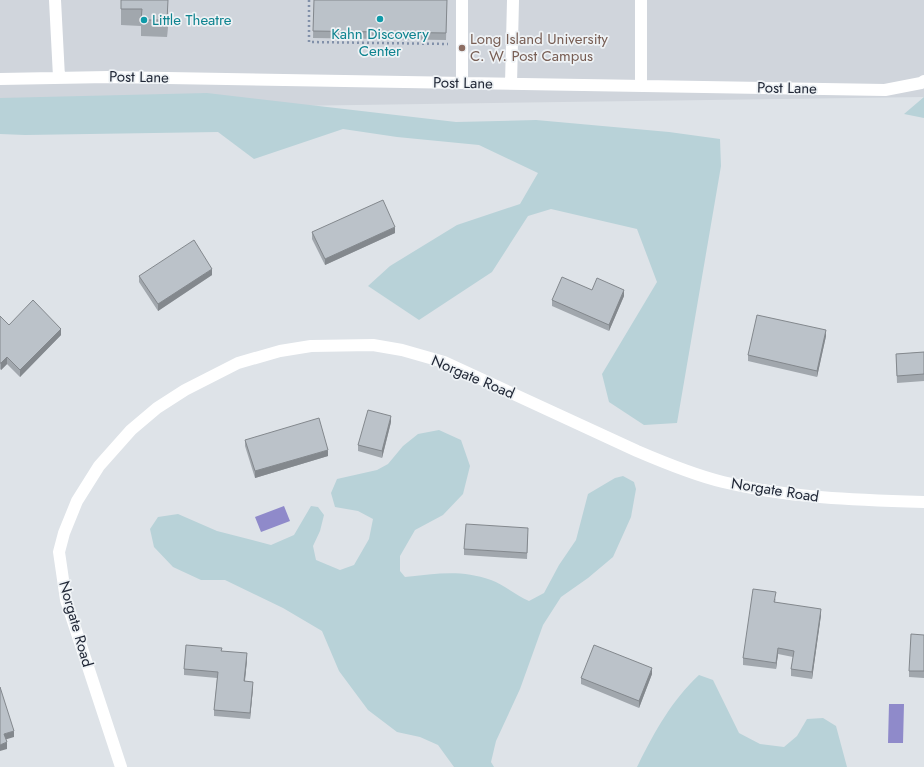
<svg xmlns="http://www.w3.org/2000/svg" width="924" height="767" font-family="Jost,sans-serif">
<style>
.built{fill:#d0d5dc}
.green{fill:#b8d2d8}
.water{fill:#8f8aca}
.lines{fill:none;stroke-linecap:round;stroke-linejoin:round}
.path{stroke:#8190a9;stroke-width:2.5;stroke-dasharray:2 3;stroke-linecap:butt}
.minor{stroke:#fff;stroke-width:12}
.wall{fill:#a1a7ad}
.shaded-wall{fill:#83888d}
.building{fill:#bbc2c9;stroke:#83888d}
.culture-dot{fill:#0f9aa8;stroke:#eef2f5;stroke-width:1.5}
.education-dot{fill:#8d6e63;stroke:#eef2f5;stroke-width:1.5}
.labels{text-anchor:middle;stroke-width:3.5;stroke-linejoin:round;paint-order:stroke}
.culture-label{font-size:15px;fill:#0d838f;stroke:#eef2f5;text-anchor:start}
.education-label{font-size:15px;fill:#785e54;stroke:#eef2f5;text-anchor:start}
.street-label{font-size:15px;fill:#212837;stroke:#eef2f5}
</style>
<rect width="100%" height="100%" fill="#dee3e8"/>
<path class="built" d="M0 0H924V97L0 110Z"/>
<path class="green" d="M207 93 456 122 536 120 669 132 720 139 721 166 677 423 644 425 609 402 602 374 657 282 637 229 551 209 528 216 492 272 419 320 368 286 390 266 457 225 520 204 538 173 479 145 397 137 343 129 254 159 218 132 25 135 0 134V98Z
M924 97V118L904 114Z
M439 430 461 440 470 466 463 494 443 515 415 530 400 556V571L405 577C436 574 460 569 491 580 504 585 516 595 529 601L544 593 559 565 576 540 588 494 615 478 623 476 634 482 636 489 631 517 613 557 588 578 561 597 543 625 520 689 496 741 491 762 494 767H454L438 745 420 737 397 732 368 710 339 671 322 631 283 608 225 580H201L173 567 154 547 150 529 158 517 178 514 217 531 271 545 294 535 311 506 318 507 324 515 320 531 313 546 316 560 340 570 354 565 369 539 373 519 358 511 335 507 331 493 337 479 377 470 388 464 403 446 418 434Z
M699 675 713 680 739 733 760 744 784 747 797 736 807 719 823 718 836 726 847 767H637C654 733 671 701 699 675Z"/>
<path class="water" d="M284 506 290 521 261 532 255 517Z
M889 704H904L903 743H888Z"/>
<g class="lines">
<path class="path" d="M309 0V42L448 44"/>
<path class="minor" d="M55 0 59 77
M641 0V86
M0 79 108 77 885 90 921 83 924 81
M462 83V0
M511 84 513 0
M121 767 66 600 59 552 64 533 77 501 99 466 131 430 157 408 185 390 238 363 280 351 311 346 373 345 402 350 444 362 637 451C665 463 694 475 723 482 789 498 856 500 924 502"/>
</g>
<path class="wall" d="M121 0 168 15 167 37 141 36V26L121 25Z
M314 0H447L446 40 313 38Z
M312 232 395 233 325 265 312 239Z
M212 275 158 311 139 282V276Z
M592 290 624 296 609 331 552 306V300Z
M0 316 9 325 61 335 20 377 7 364 1 370 0 369Z
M826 336 817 377 748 361V355Z
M924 352V381L897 383 896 354Z
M391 422 382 458 358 451V445Z
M245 440 328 456 255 478 245 446Z
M528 534 527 559 464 555V549Z
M776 598 775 602 821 615 812 679 791 676V669L793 657 778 654 776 669 743 665V658Z
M924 635V678L909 677V671Z
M222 651 247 660 245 681 253 688 250 719 214 716V710L217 678 184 675V669Z
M652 674 639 708 581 684V678Z"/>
<path class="shaded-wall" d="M168 0V15L167 37V20Z
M395 227V233L325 265V259Z
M212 269V275L158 311V304Z
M624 290V296L609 331V325Z
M61 329V335L20 377V370Z
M826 330V336L817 377V371Z
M7 357V364L1 370V363Z
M391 416V422L382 458V451Z
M328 450V456L255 478V471Z
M821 609V615L812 679V672Z
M778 648V654L776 669V663Z
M247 653V660L244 688V681Z
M652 668V674L639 708V701Z
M253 682V688L250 719V713Z
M14 731V737L4 740V734Z
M7 742V749L0 751V745Z"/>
<path class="building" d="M121 0H168L167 20H141L142 9H121Z
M314 0H447L446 33 313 31Z
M383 200 395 227 325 259 312 232Z
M194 240 212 269 158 304 139 276Z
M562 277 592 290 597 278 624 290 609 325 552 300Z
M33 300 61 329 20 370 7 357 1 363H0V316L9 325Z
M757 315 826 330 817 371 748 355Z
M924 352V374L897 376 896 354Z
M368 410 391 416 382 451 358 445Z
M319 418 328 450 255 471 245 440Z
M466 524 528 528 527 553 464 549Z
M753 589 776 592 774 602 821 609 812 672 791 669 794 651 778 648 776 663 743 658Z
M911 634 924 635V671H909Z
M186 645 222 648 221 651 247 653 244 681 253 682 250 713 214 710 218 672 184 669Z
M594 645 652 668 639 701 581 678Z
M0 687 14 731 4 734 7 742 0 745Z"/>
<g class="culture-dot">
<circle cx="380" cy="19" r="4"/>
<circle cx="144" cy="20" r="4"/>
</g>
<circle class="education-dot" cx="462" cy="48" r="4"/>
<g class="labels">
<g class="culture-label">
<text x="152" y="25">Little Theatre</text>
<text x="380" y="39" text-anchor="middle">Kahn Discovery<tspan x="380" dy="17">Center</tspan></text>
</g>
<g class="education-label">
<text x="470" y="44">Long Island University<tspan x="470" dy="17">C. W. Post Campus</tspan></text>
</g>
<g class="street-label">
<text transform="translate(139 77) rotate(1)" y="5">Post Lane</text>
<text transform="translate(463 83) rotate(1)" y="5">Post Lane</text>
<text transform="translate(787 88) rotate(1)" y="5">Post Lane</text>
<text transform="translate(473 377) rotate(23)" y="5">Norgate Road</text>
<text transform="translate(775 490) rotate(9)" y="5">Norgate Road</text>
<text transform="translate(76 624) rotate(74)" y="5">Norgate Road</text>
</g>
</g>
</svg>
